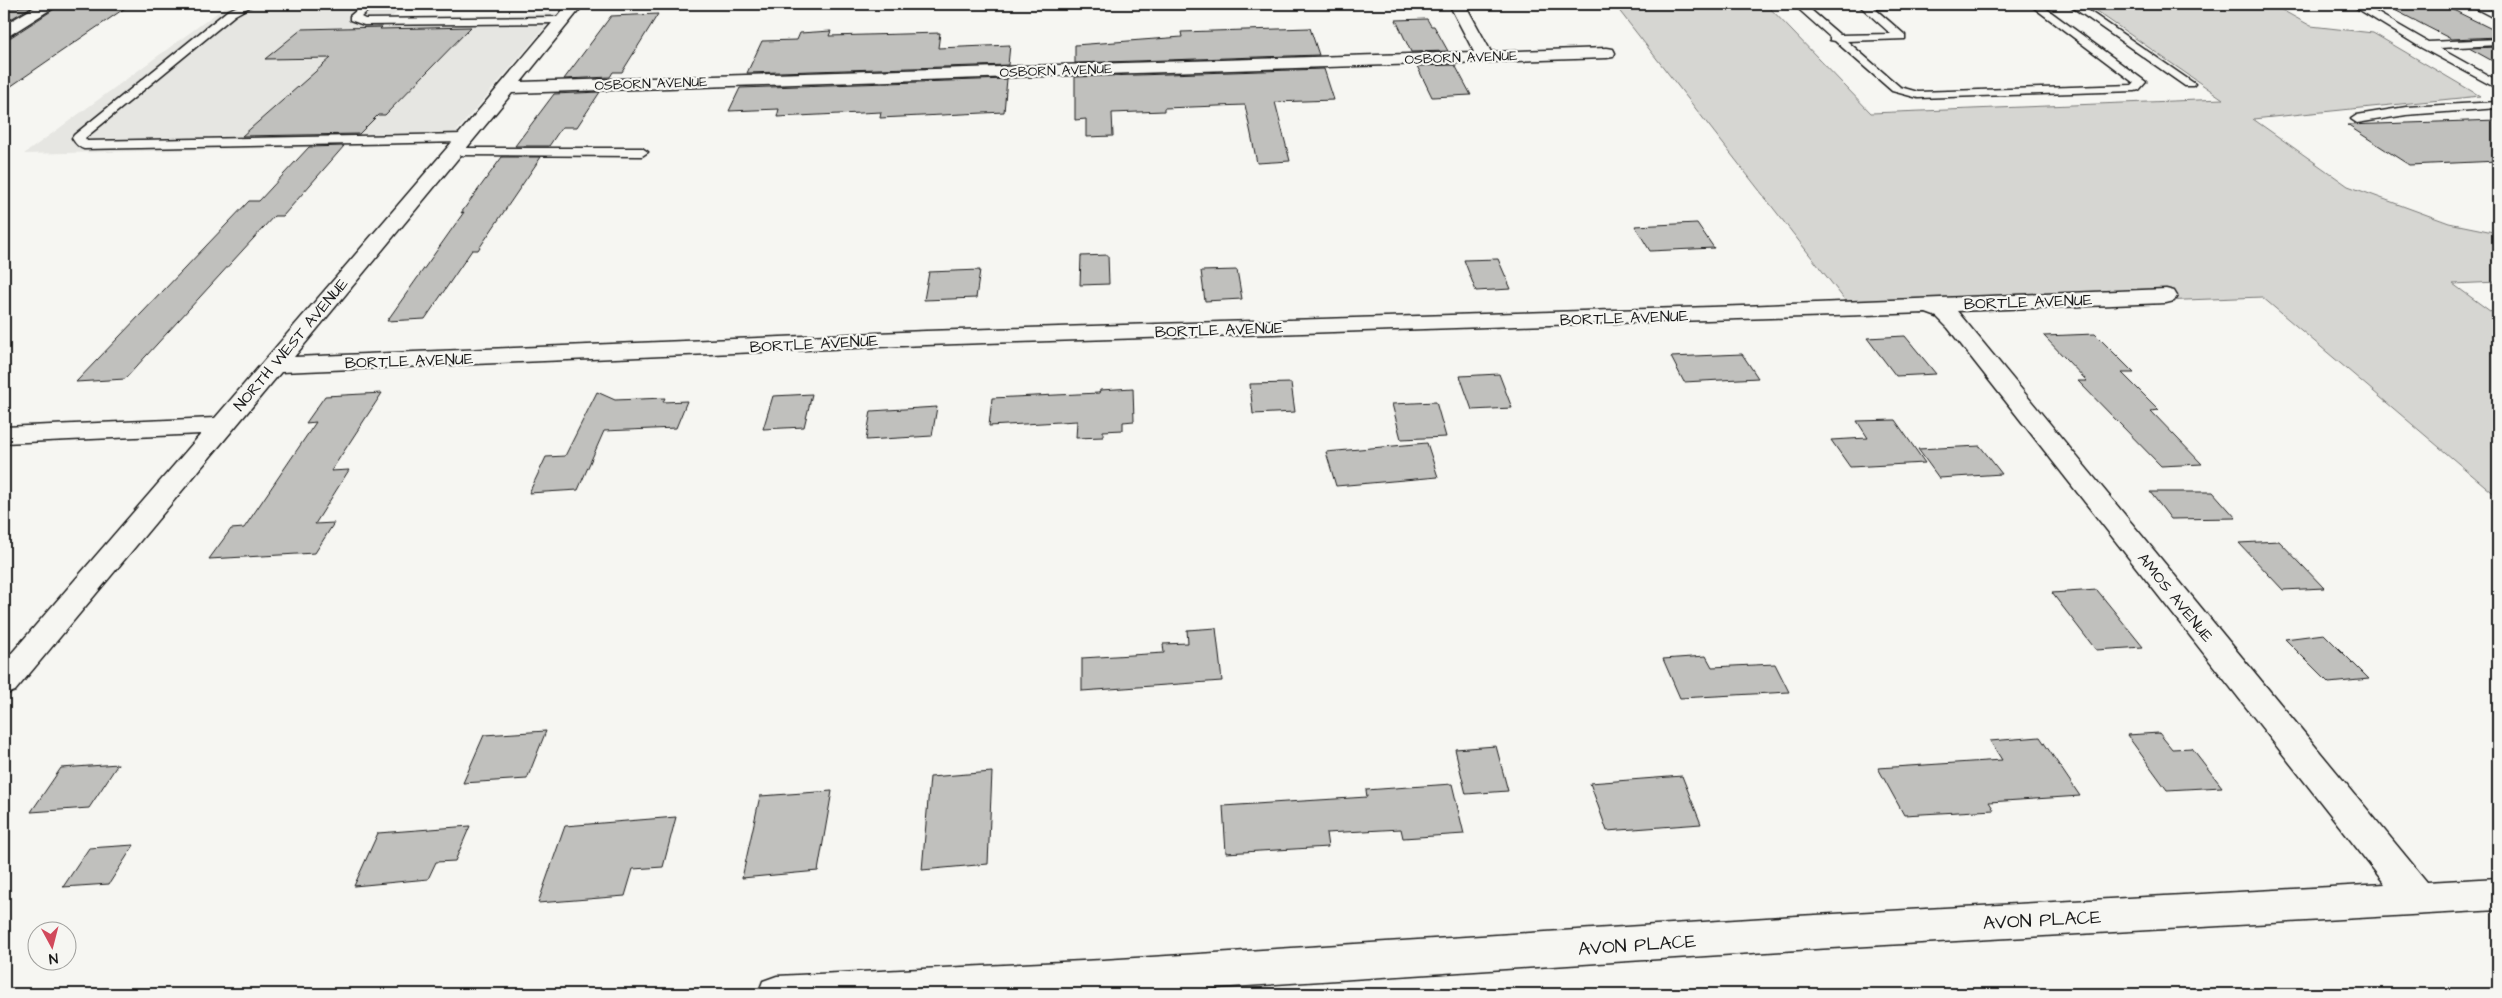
<svg xmlns="http://www.w3.org/2000/svg" width="2502" height="998" font-family="'Architects Daughter',sans-serif">
<style>
.built{fill:#e6e6e2}
.green{fill:#d6d6d2;stroke:#797977}
.building{fill:#c0c0bd;stroke:#1c1c1c}
.lines{fill:none;stroke-linecap:round;stroke-linejoin:round}
.lane-casing{stroke:#1c1c1c;stroke-width:3}
.street-casing{stroke:#1c1c1c;stroke-width:3}
.lane{fill:#f6f6f2;fill-rule:evenodd}
.street{fill:#f6f6f2;fill-rule:evenodd}
.labels{text-anchor:middle;stroke-width:4.5;stroke-linejoin:round;paint-order:stroke}
.far-street-label{font-size:14px;fill:#1c1c1c;stroke:#f6f6f2}
.street-label{font-size:16px;fill:#1c1c1c;stroke:#f6f6f2}
.near-street-label{font-size:19px;fill:#1c1c1c;stroke:#f6f6f2}
</style>
<rect width="100%" height="100%" fill="#f6f6f2"/>
<filter id="ink" filterUnits="userSpaceOnUse"><feTurbulence type="fractalNoise" baseFrequency=".02" numOctaves="2"/><feDisplacementMap in="SourceGraphic" scale="10" xChannelSelector="R" yChannelSelector="G"/><feConvolveMatrix kernelMatrix="1 2 1 2 8 2 1 2 1" color-interpolation-filters="sRGB"/></filter>
<g filter="url(#ink)">
<path class="built" d="M229 4H406L392 17 557 13 446 144 24 154Z"/>
<path class="green" d="M1614 4H1766L1871 113 2223 99 2086 4H2271L2311 26 2373 33 2480 96 2253 119 2348 186 2449 223 2498 233V282L2453 284 2498 317V497L2262 297 1855 313Z"/>
<path class="building" d="M131 4 62 51 4 91V39L11 37 59 6Z
M2383 4H2441L2498 32V37L2451 39Z
M31 7 4 23V8Z
M658 14 622 72H613L610 77 564 79 611 16Z
M1427 19 1431 26H1434L1448 51 1411 52 1396 20Z
M382 27 380 29 471 27 385 115H378L359 134 242 136 331 58 265 59 302 29Z
M1310 28 1319 55 1075 63V45L1182 37 1181 32Z
M831 31 829 36 940 33 938 48 1010 45 1008 65 747 73 762 41 797 40 800 33Z
M2498 47V64L2469 48Z
M1455 65 1471 95 1432 97 1417 66Z
M1324 69 1334 100 1275 102 1290 161 1257 163 1245 105 1164 108V111L1112 113 1113 136 1086 137V119L1075 120V77Z
M1007 79 1004 112 880 118 881 112 777 117 779 109 729 111 740 88Z
M600 92 577 127H562L549 146H515L554 94Z
M2498 120V161L2409 165 2347 125Z
M344 146 283 216H274L125 379 76 382 249 201H259L309 147Z
M502 157H541L478 250H472L425 319 387 321 464 212 461 213Z
M1697 223 1714 248 1650 251 1635 226Z
M1108 255 1109 284 1080 285 1081 256Z
M1498 259 1511 289 1476 291 1464 260Z
M980 270 976 298 924 300 929 272Z
M1237 270 1242 299 1205 301 1201 271Z
M2095 334 2134 373H2122L2159 410 2151 411 2202 464 2161 466 2078 381H2087L2044 336Z
M1905 336 1936 374 1896 376 1867 338Z
M1742 354 1758 378 1684 382 1671 357Z
M1499 374 1512 408 1472 410 1460 376Z
M1291 383 1295 412 1253 414 1250 384Z
M1133 388 1134 421 1123 422V430L1103 431V437L1076 438 1077 421 989 426 992 398 1099 393 1100 390Z
M597 392 615 400 665 398 663 402 687 401 676 428 604 431 578 490 529 493 546 457 565 456Z
M382 393 331 471 349 470 315 524 334 523 315 553 209 559 231 529 244 528 316 422 306 423 325 396Z
M812 394 804 427 763 429 773 396Z
M1436 402 1446 437 1401 439 1392 404Z
M937 407 932 436 866 440 871 411Z
M1895 420 1925 463 1850 467 1831 440 1868 438 1857 421Z
M1427 443 1438 477 1336 486 1326 452Z
M1980 446 2002 474 1939 478 1918 449Z
M2150 492H2213L2236 518 2171 519Z
M2279 541 2324 588 2283 590 2239 543Z
M2097 590 2143 647 2096 650 2052 593Z
M1216 628 1222 681 1082 691V658L1164 653 1163 644 1188 643 1187 630Z
M2324 634 2369 679 2329 683 2285 639Z
M1706 656 1712 667 1775 664 1789 692 1680 698 1663 659Z
M546 731 527 779 463 783 484 735Z
M2159 733 2172 749 2192 748 2222 787 2167 790 2127 735Z
M2040 737 2080 796 1989 802 1994 810 1904 815 1878 768 2002 760 1990 741Z
M1496 746 1508 791 1466 794 1455 749Z
M118 764 89 808 31 812 61 768Z
M992 772 988 864 922 870 930 777Z
M1682 776 1701 824 1607 831 1590 783Z
M1452 784 1464 834 1403 838 1401 829 1326 833 1328 847 1226 853 1223 806 1367 797 1366 790Z
M832 791 818 871 742 878 760 796Z
M676 817 663 867 633 869 625 896 538 903 565 826Z
M470 826 455 861 436 862 428 879 354 886 378 833Z
M134 845 109 884 63 887 89 848Z"/>
<g class="lines">
<defs>
<path id="lane" d="M242 4H255L235 15 85 138 87 141 465 134 471 138 465 142 84 149C78 147 75 143 72 138L74 135 227 11Z
M364 4H375L361 17 365 19 562 17 567 20 562 23 364 25 350 20V16Z
M1793 4H1804L1840 35 1891 34 1861 7V4H1975L1970 7 1874 8 1905 35V39L1847 41 1900 87 1918 92 2132 85 2134 83 2029 4H2040L2146 82 2139 90 2135 91 1918 98 1892 91 1835 41 1830 40V37Z
M2068 4H2079L2195 84 2193 86H2185Z
M2350 4H2362L2428 42 2498 39V45L2439 48 2498 81V89L2420 47Z
M2467 4H2479L2498 13V20Z
M2498 102V108L2406 115 2357 123 2351 119 2357 115 2406 107Z
M454 148H642L648 152 642 156 450 155 448 152 450 149Z"/>
<path id="street" d="M40 4H59L10 35 4 37V25Z
M568 4H584L521 82 1474 52 1449 4H1465L1491 52 1607 48 1613 49 1615 53 1613 57 1607 58 512 93 294 357 926 331 1743 306 2166 289 2174 291 2177 296 2174 301 2166 303 1957 311 2427 882 2498 878V910L1797 950 1123 994H758L763 981 777 976 1103 960 1797 916 2385 884 1948 328 1937 317 1926 313 926 345 281 372 15 691 4 695V662L201 434 4 443V427L215 418 447 148Z"/>
</defs>
<use href="#lane" class="lane-casing"/>
<use href="#street" class="street-casing"/>
<use href="#lane" class="lane"/>
<use href="#street" class="street"/>
</g>
</g>
<g class="labels">
<g class="far-street-label">
<text transform="translate(1461 57) rotate(-2)" y="5">OSBORN AVENUE</text>
<text transform="translate(1056 70) rotate(-2)" y="5">OSBORN AVENUE</text>
<text transform="translate(651 83) rotate(-2)" y="5">OSBORN AVENUE</text>
</g>
<g class="street-label">
<text transform="translate(2028 301) rotate(-2)" y="6">BORTLE AVENUE</text>
<text transform="translate(1624 317) rotate(-2)" y="6">BORTLE AVENUE</text>
<text transform="translate(1219 329) rotate(-2)" y="6">BORTLE AVENUE</text>
<text transform="translate(814 343) rotate(-3)" y="6">BORTLE AVENUE</text>
<text transform="translate(290 344) rotate(-50)" y="6">NORTH WEST AVENUE</text>
<text transform="translate(409 360) rotate(-2)" y="6">BORTLE AVENUE</text>
<text transform="translate(2176 597) rotate(51)" y="6">AMOS AVENUE</text>
</g>
<g class="near-street-label">
<text transform="translate(2042 919) rotate(-3)" y="7">AVON PLACE</text>
<text transform="translate(1637 944) rotate(-4)" y="7">AVON PLACE</text>
</g>
</g>
<rect width="2502" height="998" fill="none" stroke="#f6f6f2" stroke-width="20"/>
<rect x="10" y="10" width="2482" height="978" fill="none" stroke="#1c1c1c" stroke-width="2" filter="url(#ink)"/>
<g transform="translate(52 946) rotate(173)"><circle r="24" fill="#f6f6f2" stroke="#9f9f9c"/>
<path d="M0-4L9 19L0 12L-9 19Z" fill="#d1495b"/>
<text y="-8" font-size="14" font-weight="bold" text-anchor="middle" fill="#1c1c1c">N</text>
</g>
</svg>
